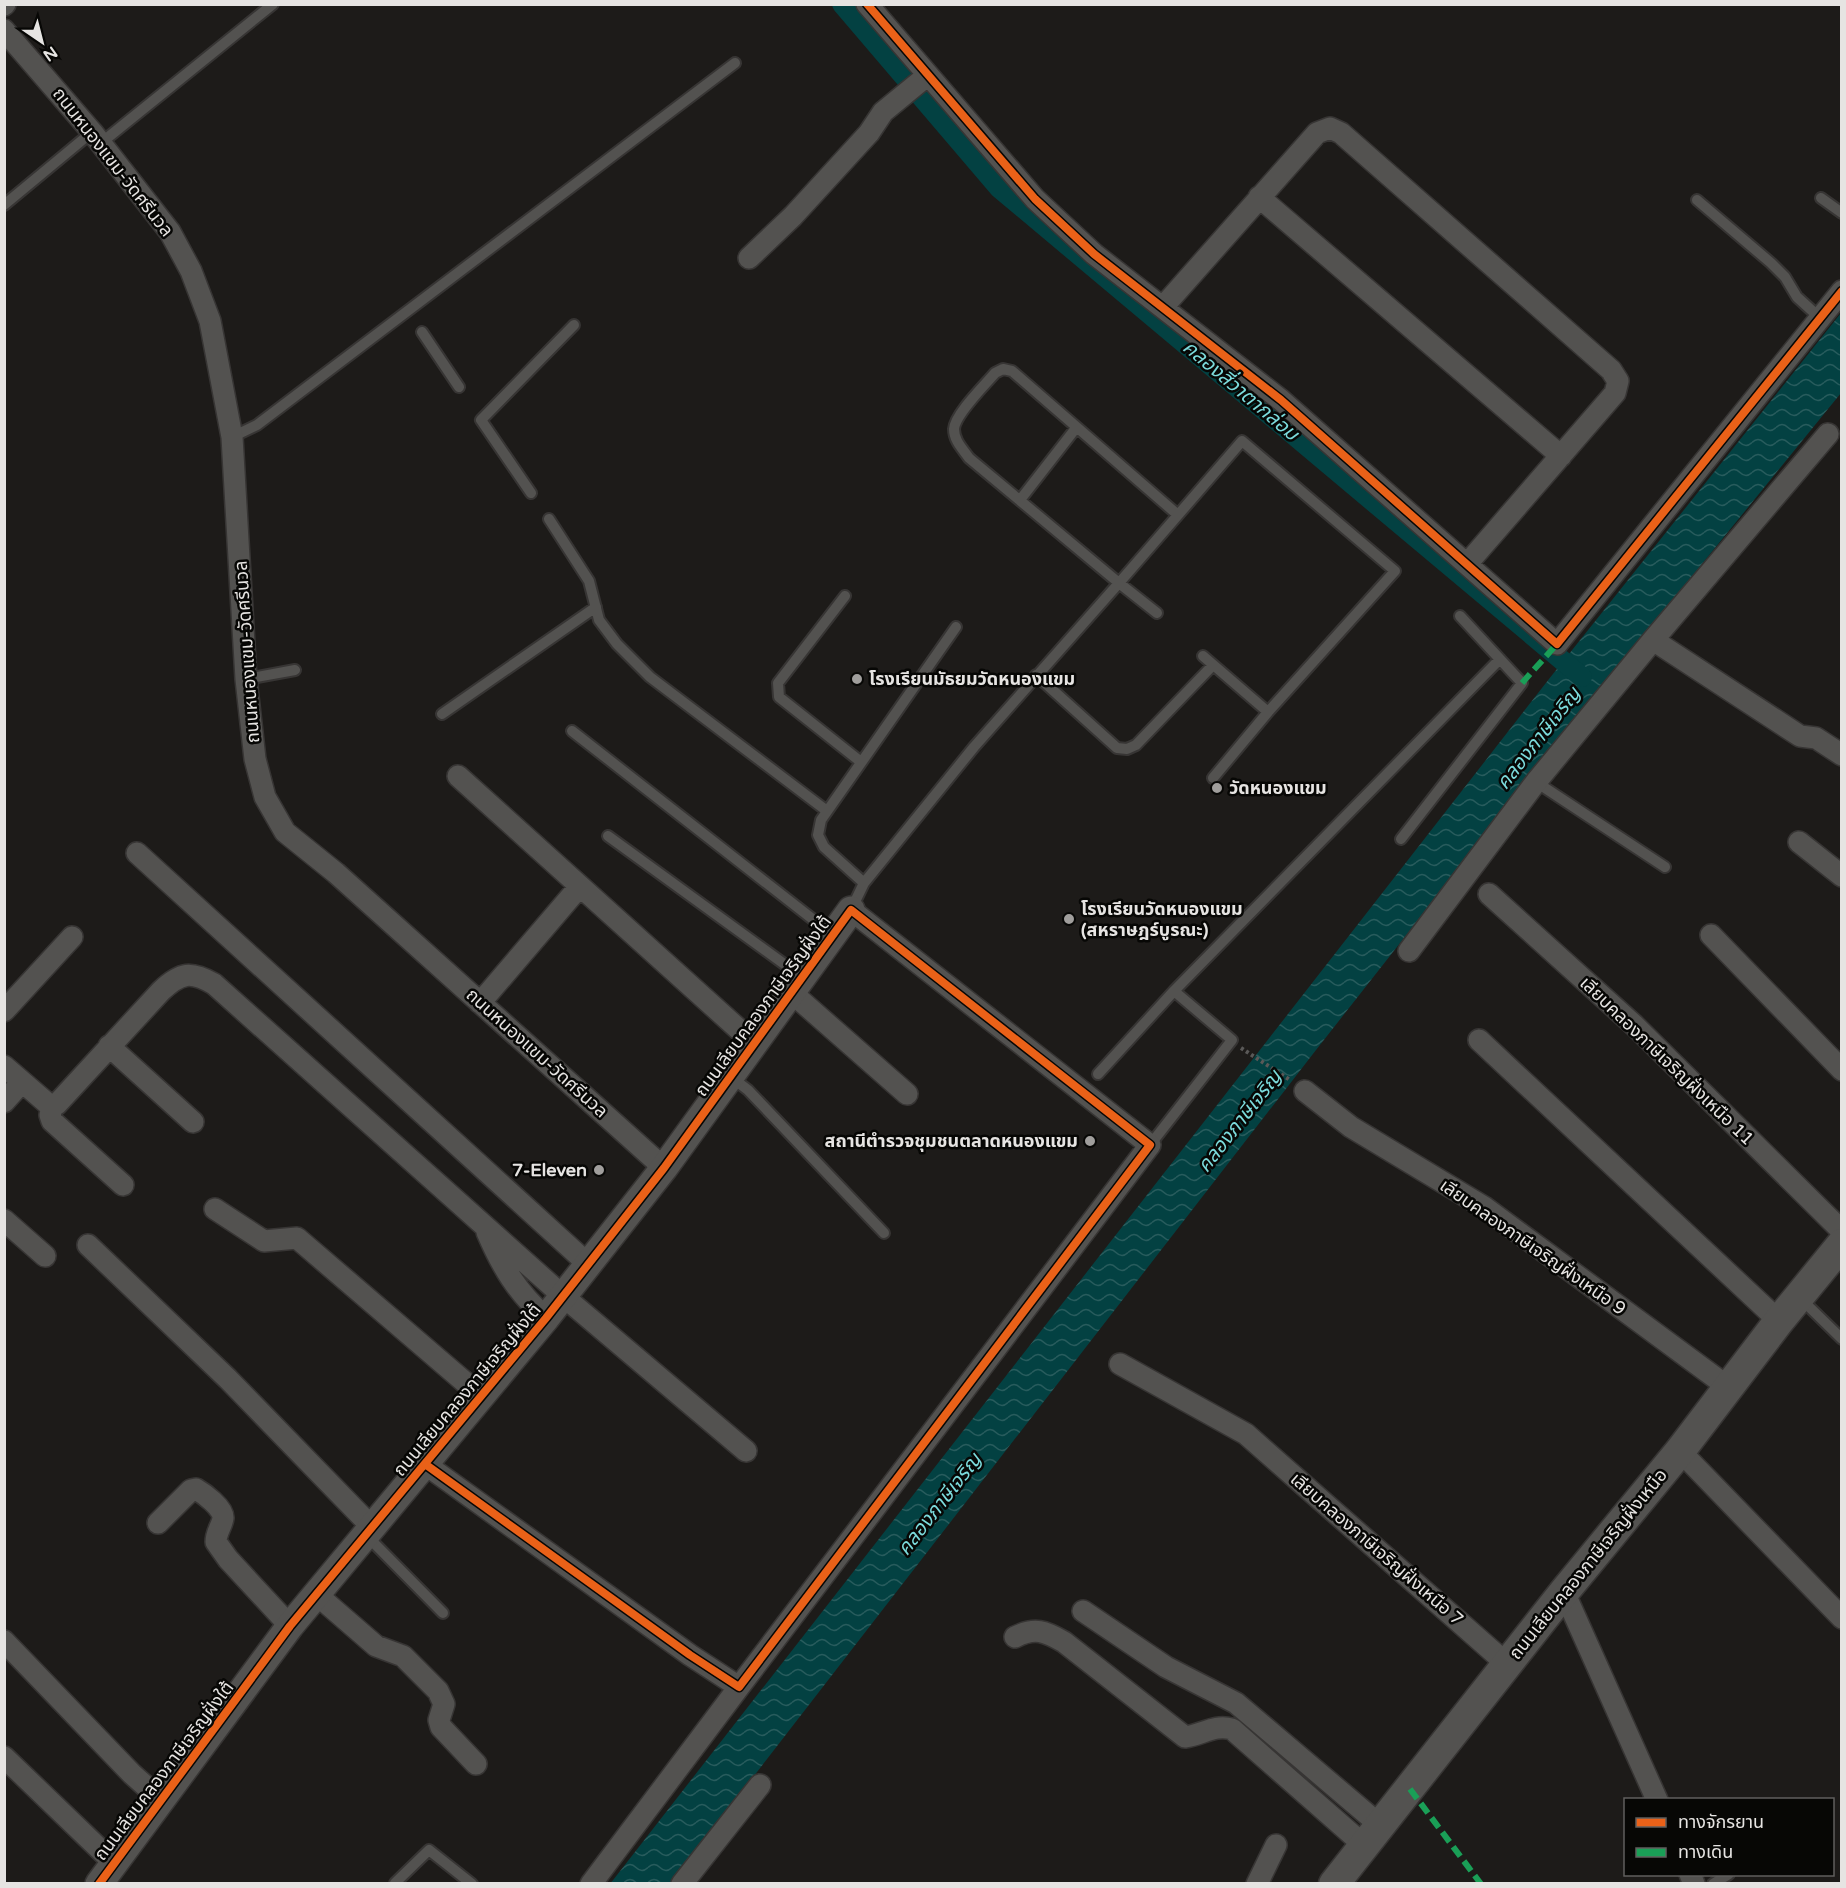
<svg xmlns="http://www.w3.org/2000/svg" width="1846" height="1888" font-family="'Varela Round','Noto Sans Thai',sans-serif">
<style>
.water{fill:url(#water-waves)}
.lines{fill:none;stroke-linecap:round;stroke-linejoin:round}
.canal{stroke:#034142;stroke-width:20}
.service-casing{stroke:#373534;stroke-width:14}
.minor-casing{stroke:#373534;stroke-width:24}
.tertiary-casing{stroke:#373534;stroke-width:30}
.secondary-casing{stroke:#373534;stroke-width:33}
.path{stroke:#5a5958;stroke-width:4;stroke-dasharray:3 3;stroke-linecap:butt}
.service{stroke:#535250;stroke-width:10}
.minor{stroke:#535250;stroke-width:21}
.tertiary{stroke:#535250;stroke-width:27}
.secondary{stroke:#535250;stroke-width:30}
.quiet{stroke:#1a9f57;stroke-width:6;stroke-dasharray:12 6;stroke-linecap:butt}
.cycleway-casing{stroke:#070705;stroke-width:11}
.cycleway{stroke:#ea6118;stroke-width:8}
.poi-dot{fill:#a09e9c;stroke:#070705;stroke-width:2}
.labels{text-anchor:middle;stroke-width:5;stroke-linejoin:round;paint-order:stroke}
.street-label{font-size:18px;fill:#e6e4e2;stroke:#070705}
.poi-label{font-size:18px;font-weight:bold;fill:#e6e4e2;stroke:#070705;text-anchor:start}
.water-label{font-size:20px;font-style:italic;fill:#7bdadb;stroke:#070705}
</style>
<defs>
<pattern id="water-waves" width="16" height="10" patternUnits="userSpaceOnUse" patternTransform="scale(1.5)"><rect width="16" height="10" fill="#034142"/><path d="M0 5q4-4 8 0t8 0" fill="none" stroke="#285c5d"/></pattern>
</defs>
<rect width="100%" height="100%" fill="#1d1b19"/>
<path class="water" d="M1841 313V393L1584 709 1316 1050 671 1883 610 1884 1549 679Z"/>
<g class="lines">
<path class="canal" d="M842 4 999 188 1582 677"/>
<defs>
<path id="service" d="M101 143 273 4
M1821 198 1842 213
M1697 200 1771 263 1785 277 1797 297 1820 318
M4 205 92 132
M422 332 459 387
M1003 369 1012 371 1178 515 1119 583 969 458C963 449 954 441 954 429 955 414 985 385 995 373Z
M232 437 257 425 735 63
M531 493 481 420 574 325
M1020 500 1076 428
M1178 515 1242 441 1395 571 1268 712 1203 656
M549 519 589 581 599 620 617 644 650 677 827 811
M845 596 778 683 779 697 861 762
M1036 675 1117 748 1127 749 1136 745 1213 665
M246 679 295 670
M442 714 596 607
M572 731 833 935
M1213 778 1268 712
M1536 782 1665 867
M608 836 802 977
M1401 839 1522 683 1460 616
M864 883 824 847 818 835 821 820 956 627
M851 910 864 883 974 747 1119 583 1157 613
M1098 1074 1174 991
M731 1077 748 1090 884 1233
M1150 1145 1232 1040 1174 991 1500 659
M1799 1297 1842 1339
M367 1536 443 1613
M395 1883 429 1850 472 1884
M1713 1884 1729 1874"/>
<path id="minor" d="M867 4 1035 199 1094 254 1281 400 1557 644 1842 291
M4 5 5 4
M4 30 92 132 170 232 191 271 210 321 232 437 246 679 255 759 265 797 285 832 336 873 664 1168
M1259 197 1561 456
M749 258 793 216 869 133 883 112 928 75
M1163 307 1317 133 1330 128 1341 133 1611 370 1618 381 1615 393 1467 564
M1653 640 1800 736 1816 738 1842 755
M458 776 755 1044
M1799 842 1842 876
M137 853 588 1264
M1489 894 1634 1025 1842 1231
M1711 935 1842 1070
M1409 951 1536 782 1653 640 1828 434
M792 993 907 1094
M480 1003 580 886
M4 1011 72 937
M1479 1040 1779 1321
M109 1046 193 1122
M4 1066 48 1104H57L161 991C181 972 191 971 214 984L563 1296 746 1451
M1305 1091 1351 1127 1484 1207 1728 1387
M4 1102 22 1082
M53 1105 50 1115 52 1121 123 1185
M215 1209 264 1241 297 1238 481 1396
M4 1220 45 1256
M487 1232C502 1267 517 1292 546 1318
M88 1245 228 1379 371 1526
M1120 1364 1246 1434 1508 1665
M1680 1451 1842 1618
M425 1464 690 1655 739 1687 1150 1145 851 910
M158 1523 191 1490 196 1489C203 1493 224 1508 223 1518 222 1526 216 1532 216 1542L228 1559 290 1626
M1564 1592 1657 1800
M316 1594 376 1646 403 1656 438 1691 444 1704 439 1720 441 1727 476 1764
M1083 1611 1166 1667 1236 1703 1381 1826
M1015 1637C1035 1627 1045 1631 1064 1642L1185 1737C1202 1735 1214 1724 1232 1729L1365 1846
M4 1641 132 1774 160 1799
M4 1757 113 1862
M1690 1874 1694 1884
M591 1884 739 1687
M682 1884 760 1785
M1257 1884 1276 1845"/>
<path id="tertiary" d="M99 1884 290 1626 546 1318 664 1168 851 910"/>
<path id="secondary" d="M1334 1884 1564 1592 1680 1451 1779 1321 1842 1244"/>
</defs>
<use href="#service" class="service-casing"/>
<use href="#minor" class="minor-casing"/>
<use href="#tertiary" class="tertiary-casing"/>
<use href="#secondary" class="secondary-casing"/>
<path class="path" d="M1241 1048 1290 1080"/>
<use href="#service" class="service"/>
<use href="#minor" class="minor"/>
<use href="#tertiary" class="tertiary"/>
<use href="#secondary" class="secondary"/>
<path class="quiet" d="M1522 683 1557 644
M1410 1789 1481 1884"/>
<defs>
<path id="cycleway" d="M867 4 1035 199 1094 254 1281 400 1557 644 1842 291
M99 1884 290 1626 546 1318 664 1168 851 910 1150 1145 739 1687 690 1655 425 1464"/>
</defs>
<use href="#cycleway" class="cycleway-casing"/>
<use href="#cycleway" class="cycleway"/>
</g>
<g class="poi-dot">
<circle cx="857" cy="679" r="6"/>
<circle cx="1217" cy="788" r="6"/>
<circle cx="1069" cy="919" r="6"/>
<circle cx="1090" cy="1141" r="6"/>
<circle cx="599" cy="1170" r="6"/>
</g>
<g class="labels">
<g class="street-label">
<text transform="translate(113 162) rotate(52)" y="6">ถนนหนองแขม-วัดศรีนวล</text>
<text transform="translate(247 652) rotate(-94)" y="6">ถนนหนองแขม-วัดศรีนวล</text>
<text transform="translate(763 1006) rotate(-54)" y="6">ถนนเลียบคลองภาษีเจริญฝั่งใต้</text>
<text transform="translate(537 1053) rotate(42)" y="6">ถนนหนองแขม-วัดศรีนวล</text>
<text transform="translate(1667 1061) rotate(44)" y="6">เลียบคลองภาษีเจริญฝั่งเหนือ 11</text>
<text transform="translate(1533 1247) rotate(35)" y="6">เลียบคลองภาษีเจริญฝั่งเหนือ 9</text>
<text transform="translate(467 1390) rotate(-50)" y="6">ถนนเลียบคลองภาษีเจริญฝั่งใต้</text>
<text transform="translate(1377 1549) rotate(41)" y="6">เลียบคลองภาษีเจริญฝั่งเหนือ 7</text>
<text transform="translate(1588 1564) rotate(-51)" y="6">ถนนเลียบคลองภาษีเจริญฝั่งเหนือ</text>
<text transform="translate(164 1771) rotate(-53)" y="6">ถนนเลียบคลองภาษีเจริญฝั่งใต้</text>
</g>
<g class="poi-label">
<text x="869" y="685">โรงเรียนมัธยมวัดหนองแขม</text>
<text x="1229" y="794">วัดหนองแขม</text>
<text x="1081" y="915">โรงเรียนวัดหนองแขม<tspan x="1081" dy="21">(สหราษฎร์บูรณะ)</tspan></text>
<text x="1078" y="1147" text-anchor="end">สถานีตำรวจชุมชนตลาดหนองแขม</text>
<text x="587" y="1176" text-anchor="end">7-Eleven</text>
</g>
<g class="water-label">
<text transform="translate(1241 390) rotate(40)" y="7">คลองสี่วาตากล่อม</text>
<text transform="translate(1538 738) rotate(-52)" y="7">คลองภาษีเจริญ</text>
<text transform="translate(1239 1121) rotate(-52)" y="7">คลองภาษีเจริญ</text>
<text transform="translate(939 1504) rotate(-52)" y="7">คลองภาษีเจริญ</text>
</g>
</g>
<rect width="1846" height="1888" fill="none" stroke="#e6e4e2" stroke-width="12"/>
<rect x="1624" y="1798" width="210" height="78" fill="#070705" stroke="#605f5d" stroke-width="1.5"/>
<rect x="1636" y="1818" width="30" height="9" fill="#ea6118" stroke="#605f5d" stroke-width="1.5"/>
<text x="1678" y="1828" font-size="18" fill="#e6e4e2">ทางจักรยาน</text>
<rect x="1636" y="1848" width="30" height="9" fill="#1a9f57" stroke="#605f5d" stroke-width="1.5"/>
<text x="1678" y="1858" font-size="18" fill="#e6e4e2">ทางเดิน</text>
<g transform="translate(42 42) rotate(145)" stroke="#070705" stroke-width="4.5" paint-order="stroke">
<path d="M0-4.5L10 22L0 15L-10 22Z" fill="#e6e4e2"/>
<text y="-9" font-size="16" font-weight="bold" text-anchor="middle" fill="#e6e4e2">N</text>
</g>
</svg>
